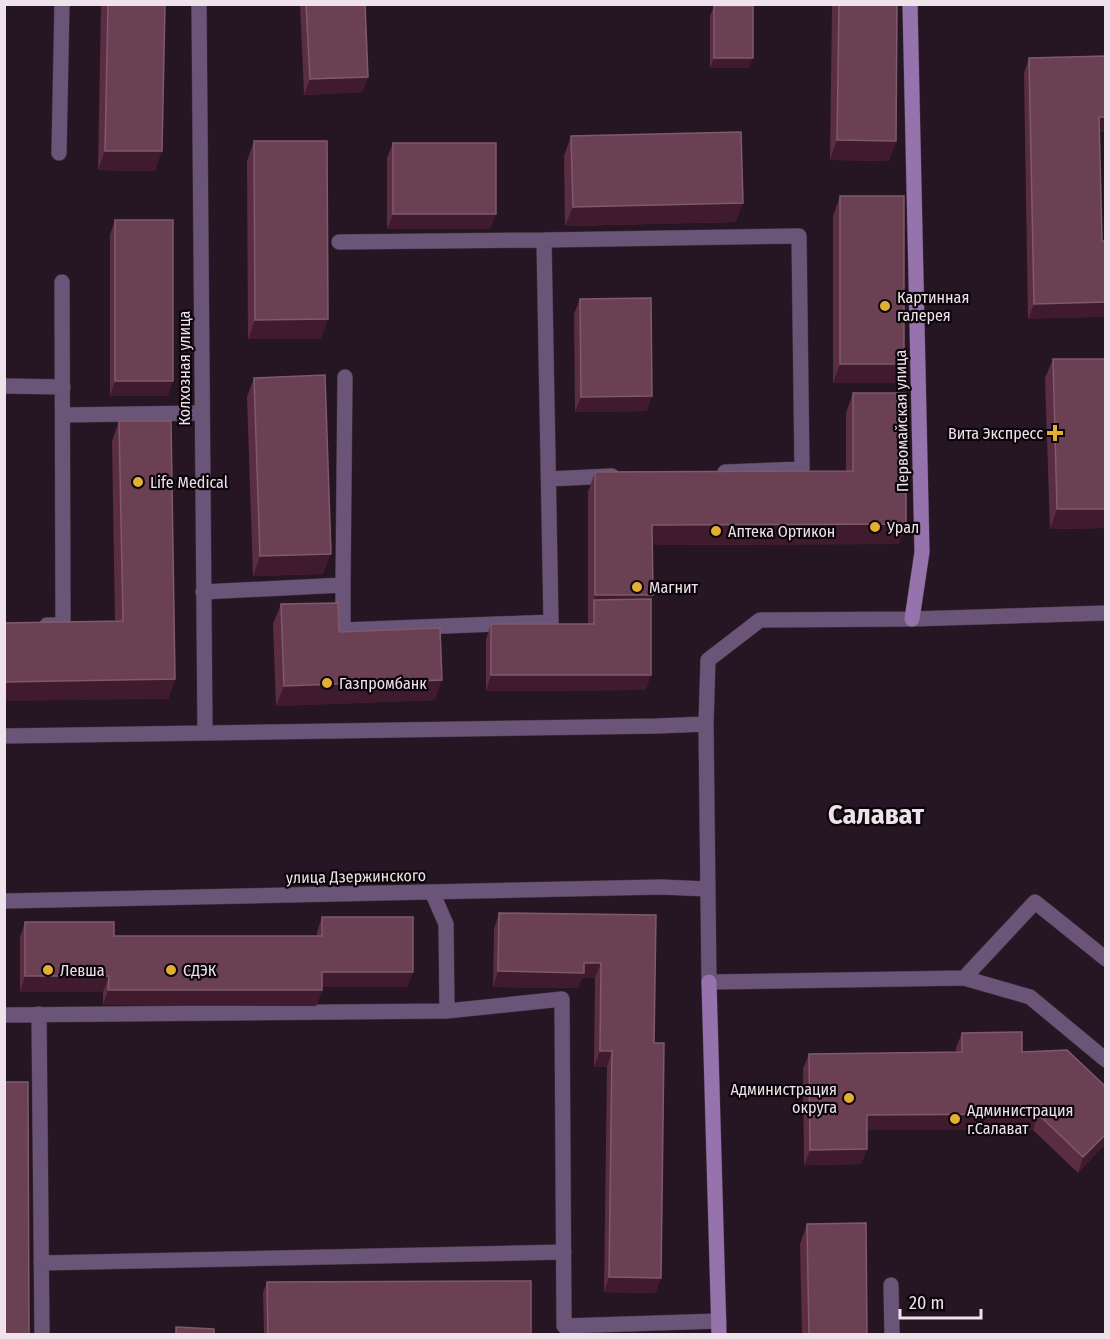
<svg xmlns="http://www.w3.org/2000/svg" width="1110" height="1339" font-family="'Fira Sans Condensed',sans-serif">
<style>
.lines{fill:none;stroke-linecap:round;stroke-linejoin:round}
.lane-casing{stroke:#42333f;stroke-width:16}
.street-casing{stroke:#42333f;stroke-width:16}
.secondary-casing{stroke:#42333f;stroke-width:16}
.lane{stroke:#6a5478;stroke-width:15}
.street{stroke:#6a5478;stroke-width:15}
.secondary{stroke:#9673ad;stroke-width:15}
.wall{fill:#5b2d41}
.shaded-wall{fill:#3f1b2d}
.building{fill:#6b4053;stroke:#7f5a6b;stroke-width:1.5}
.poi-dot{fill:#e3ae34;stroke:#0b0509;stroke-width:2}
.labels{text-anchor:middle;stroke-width:4.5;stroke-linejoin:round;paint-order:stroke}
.poi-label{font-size:16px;fill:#eee2eb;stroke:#0b0509;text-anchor:start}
.street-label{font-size:16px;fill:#eee2eb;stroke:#0b0509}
.town-label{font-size:28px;font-weight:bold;fill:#eee2eb;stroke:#0b0509}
</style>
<rect width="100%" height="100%" fill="#261623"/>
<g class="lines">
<defs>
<path id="lane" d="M59 153 62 4
M339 242 544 240
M4 386 63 387
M63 415 202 413
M548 479 612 476
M343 585 345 377
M203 592 343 585V630L551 622 544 240 799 236 802 469 725 472
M47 625H63L62 282
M432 892 446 924 447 1011
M39 1014 42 1334
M4 1015 447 1011 562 999 564 1326 719 1321
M41 1263 564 1252
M891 1285 892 1334"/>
<path id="street" d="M199 4 205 732
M1106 613 912 619 760 620 708 660 706 724 709 982 964 978 1030 997 1106 1060
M4 736 657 726 706 724
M4 901 661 887 708 889
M964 978 1035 902 1106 959"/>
<path id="secondary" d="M910 4 922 552 912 619
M709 982 719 1334"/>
</defs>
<use href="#lane" class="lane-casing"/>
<use href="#street" class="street-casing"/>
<use href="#secondary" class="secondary-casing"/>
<use href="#lane" class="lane"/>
<use href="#street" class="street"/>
<use href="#secondary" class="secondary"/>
</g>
<path class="wall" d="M101 4H165L155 171 98 170Z
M300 4H365L363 92 304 95Z
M832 4H897L896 141 889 161 830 160Z
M714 6 749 68H710V16Z
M1106 56V132H1099L1102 241 1028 319 1024 73 1029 58Z
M571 136 736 222 565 226 564 156Z
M254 141 321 339H248L247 161Z
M393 143 490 229H387V158Z
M840 196 904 364 897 383H833V216Z
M115 220 168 396H110V235Z
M580 299 647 411 575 412 574 314Z
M1053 359 1106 528 1050 529 1045 378Z
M254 378 323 574 253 576 247 397Z
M853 393 899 544 653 545 651 599 646 690 486 691V639L491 624H588V492L595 472 846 471V413Z
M119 421 175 679 168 699 115 621 112 441Z
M281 604 339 632 435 700 276 706 273 624Z
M499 913 656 915 654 1043 656 1293 604 1292 607 1067H594L595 978H582L578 988 493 987 494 929Z
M322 917 413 972 407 987H322V990L316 1006 103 1005V992H20V937L25 922 114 936H317V932Z
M962 1033 1022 1052 1106 1087V1143L1078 1173 1033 1130H867V1149L861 1164 804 1165 803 1069 809 1054 956 1052V1048Z
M807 1224 867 1335H802L800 1244Z
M267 1282 531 1335H264L263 1293Z"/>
<path class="shaded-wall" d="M714 58H753L749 68H710Z
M368 77 363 92 304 95 310 79Z
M1099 117H1106V132H1094Z
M837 140 896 141 889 161 830 160Z
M105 151H162L155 171 98 170Z
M743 203 736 222 565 226 573 207Z
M393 214H496L490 229H387Z
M1106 302V317L1028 319 1034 304Z
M328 319 321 339H248L255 320Z
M840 364H904L897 383H833Z
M115 381H173L168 396H110Z
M652 396 647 411 575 412 581 397Z
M1057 509H1106V528L1050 529Z
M906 524 899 544 645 545 652 525Z
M331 554 323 574 253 576 260 556Z
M595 595H653L646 615 594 600Z
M491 675H651L646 690 486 691Z
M175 679 168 699 4 701V682Z
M442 680 435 700 276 706 284 686Z
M584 963H601L595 978H582L578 988 493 987 498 971Z
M322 972H413L407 987H316Z
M25 976H109L103 992H20Z
M108 990H322L316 1006 103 1005Z
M600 1051H612L607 1067H594Z
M1038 1114 1033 1130H861L867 1115Z
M1106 1134V1143L1078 1173 1083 1157Z
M867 1149 861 1164 804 1165 810 1150Z
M609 1277 661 1278 656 1293 604 1292Z"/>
<path class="building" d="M108 4H165L162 151H105Z
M306 4H365L368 77 310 79Z
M839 4H897L896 141 837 140Z
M714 6H753V58H714Z
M1106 56V117H1099L1102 241H1106V302L1034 304 1029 58Z
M741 132 743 203 573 207 571 136Z
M254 141H327L328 319 255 320Z
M393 143H496V214H393Z
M840 196H904V364H840Z
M115 220H173V381H115Z
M651 298 652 396 581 397 580 299Z
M1053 359H1106V509H1057Z
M325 375 331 554 260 556 254 378Z
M853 393H906V524L652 525 653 595H595V472L853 471Z
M119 421H171L175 679 4 682V623L123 621Z
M651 599V675H491V624H594V600Z
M338 603 339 632 440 628 442 680 284 686 281 604Z
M499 913 656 915 654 1043H664L661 1278 609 1277 612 1051H600L601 963H584V973L498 971Z
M322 917H413V972H322V990H108L109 976H25V922H114V936H322Z
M1022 1032V1052L1067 1050 1106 1087V1134L1083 1157 1038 1114 867 1115V1149L810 1150 809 1054 962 1052V1033Z
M4 1082H28L29 1335H4Z
M866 1223 867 1335H809L807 1224Z
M531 1281V1335H268L267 1282Z
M176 1327 214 1329V1335H176Z"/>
<g class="poi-dot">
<circle cx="885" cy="306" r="6"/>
<path d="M1052 424h6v6h6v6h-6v6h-6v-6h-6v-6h6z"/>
<circle cx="138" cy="482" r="6"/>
<circle cx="875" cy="527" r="6"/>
<circle cx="716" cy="531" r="6"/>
<circle cx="637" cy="587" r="6"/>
<circle cx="327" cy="683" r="6"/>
<circle cx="48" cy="970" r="6"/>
<circle cx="171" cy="970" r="6"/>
<circle cx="849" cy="1098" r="6"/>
<circle cx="955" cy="1119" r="6"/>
</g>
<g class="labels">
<g class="poi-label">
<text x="897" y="303">Картинная<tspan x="897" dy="18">галерея</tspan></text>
<text x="1043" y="439" text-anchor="end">Вита Экспресс</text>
<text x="150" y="488">Life Medical</text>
<text x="887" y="533">Урал</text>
<text x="728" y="537">Аптека Ортикон</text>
<text x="649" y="593">Магнит</text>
<text x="339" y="689">Газпромбанк</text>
<text x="60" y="976">Левша</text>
<text x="183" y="976">СДЭК</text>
<text x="837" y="1095" text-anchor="end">Администрация<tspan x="837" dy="18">округа</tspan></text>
<text x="967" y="1116">Администрация<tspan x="967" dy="18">г.Салават</tspan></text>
</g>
<g class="street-label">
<text transform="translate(184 368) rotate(-90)" y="6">Колхозная улица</text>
<text transform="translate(901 421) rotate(-91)" y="6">Первомайская улица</text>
<text transform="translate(356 876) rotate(-1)" y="6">улица Дзержинского</text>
</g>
<g class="town-label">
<text x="876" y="824">Салават</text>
</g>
</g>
<rect width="1110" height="1339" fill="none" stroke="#eee2eb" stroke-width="12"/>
<path d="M900 1309v9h81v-9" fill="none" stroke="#eee2eb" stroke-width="3"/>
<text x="909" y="1309" font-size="18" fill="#eee2eb" stroke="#0b0509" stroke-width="4.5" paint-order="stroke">20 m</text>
</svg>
